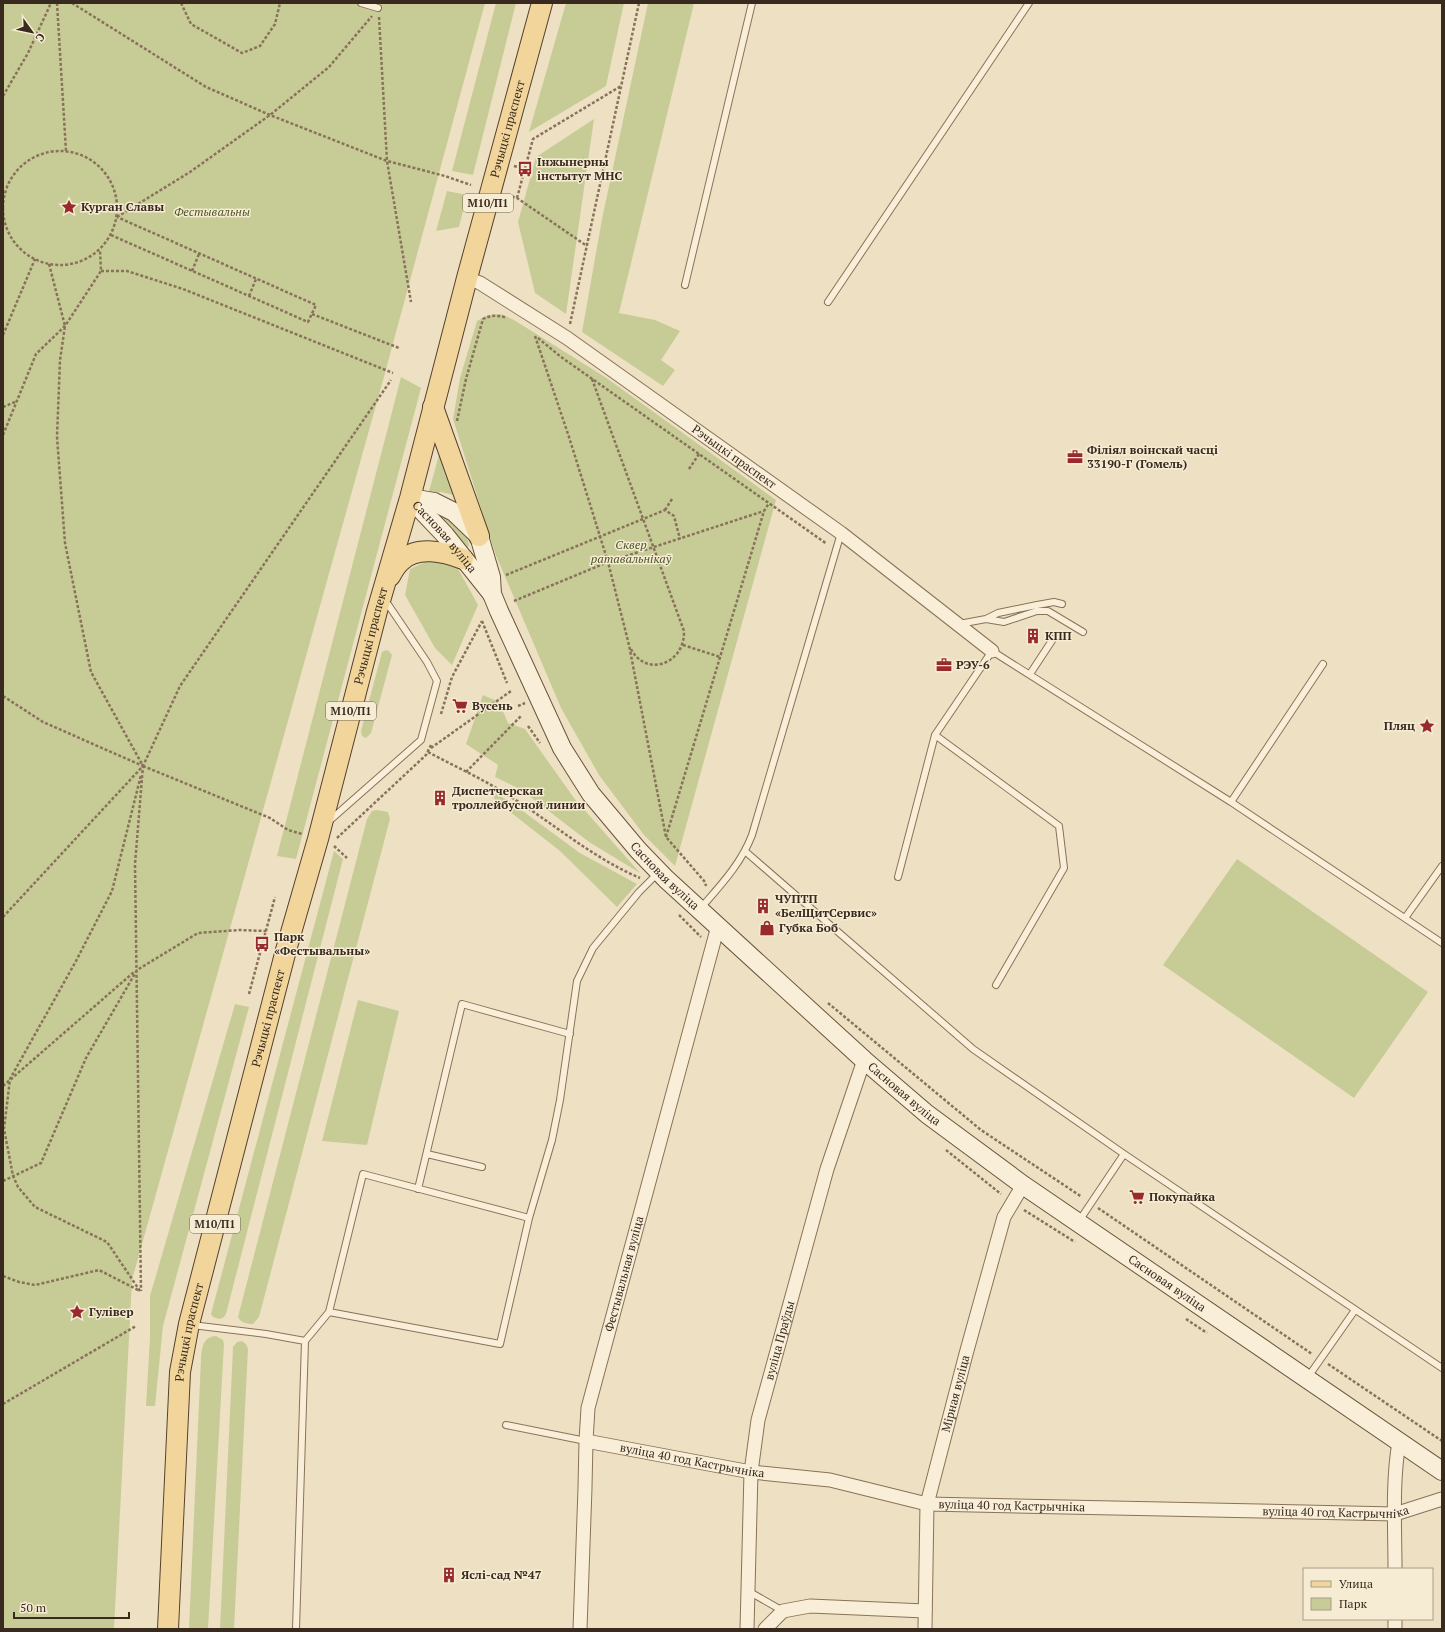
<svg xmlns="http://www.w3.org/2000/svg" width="1445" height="1632" font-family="'PT Serif',serif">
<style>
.green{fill:#c7cc97}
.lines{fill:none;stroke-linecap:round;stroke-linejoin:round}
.lane-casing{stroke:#89725a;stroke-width:8}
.street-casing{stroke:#89725a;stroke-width:15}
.secondary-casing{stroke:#6a533d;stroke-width:20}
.primary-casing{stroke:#56402e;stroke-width:22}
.path{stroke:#89725a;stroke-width:2.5;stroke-dasharray:3 2;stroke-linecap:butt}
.lane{stroke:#f9eed7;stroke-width:6}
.street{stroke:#f9eed7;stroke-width:13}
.secondary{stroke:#f9eed7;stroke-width:18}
.primary{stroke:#f1d59b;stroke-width:20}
.labels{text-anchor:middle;stroke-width:3;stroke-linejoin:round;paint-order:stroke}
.shield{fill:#f6ebd3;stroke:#716454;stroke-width:1}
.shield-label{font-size:11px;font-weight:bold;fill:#382a1e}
.street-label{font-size:12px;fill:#382a1e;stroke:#f6ebd3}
.poi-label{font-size:12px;font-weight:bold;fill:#382a1e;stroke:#f6ebd3;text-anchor:start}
.park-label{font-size:12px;font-style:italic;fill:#4a5525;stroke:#f6ebd3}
</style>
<rect width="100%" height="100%" fill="#eee1c3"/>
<path class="green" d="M3 3H485L385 373 132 1280 114 1629H3Z
M496 3H516L473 175 452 171Z
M566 3H624L606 86 529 132Z
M648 3H694L619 313 655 320 680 331 661 360 675 370 663 386 582 332 602 219Z
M594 119 566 314 535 293 518 222 536 157Z
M447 191 467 195 459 227 436 231Z
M501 314 514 320 605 377 776 500 675 866 644 835 599 775 561 708 495 553 453 419 460 378 477 321 488 315Z
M401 377 421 388 296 859 277 856Z
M440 451 459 506 453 495 441 492 428 495Z
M434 510 442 512 466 534 469 545 466 550Z
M432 559 457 567 478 605 452 665 435 648 405 595 410 569Z
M386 650 389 651 392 655 371 733 366 738 362 736 361 731 382 652Z
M483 695 499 702 508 723 525 729 574 798 640 873 589 842 520 789 495 777 498 765 466 744Z
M491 791 509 801 580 853 637 884 617 907 560 851 495 800Z
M377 810 388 812 390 819 259 1317 253 1324C247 1324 241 1323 238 1317L367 819 372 811Z
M334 851 343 859 226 1314 223 1318 219 1319 213 1317 211 1314Z
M1237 859 1428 992 1354 1098 1163 965Z
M358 1000 399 1011 367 1145 322 1141Z
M235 1004 249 1007 163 1326 155 1406H146L150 1338V1296Z
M216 1336 223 1340 224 1344 208 1629H189L201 1358C202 1347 203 1337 216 1336Z
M242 1341 246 1344 248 1349 234 1629H220L233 1347 237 1342Z"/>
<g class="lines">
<defs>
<path id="lane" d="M361 3 378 8
M685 285 752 3
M828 302 1029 3
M986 619 1004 622 1037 611H1048L1083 632
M959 624 986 619 998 613 1037 605 1054 602 1062 604
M1030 674 1053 639
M1231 802 1323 664
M328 822 421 740 437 681 427 662 385 600
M746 852 973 1049 1124 1154
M898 877 935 735
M700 909C720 886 741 864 752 835L841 533
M1405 918 1442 866
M996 985 1064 868 1059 826 935 735 992 651 1231 802 1442 943
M427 1154 482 1167
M418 1189 462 1004 570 1034
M529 1218 552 1140 560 1100 577 981 593 948 639 892 658 873
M1079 1221 1124 1154 1442 1368
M192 1325 266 1334 305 1341
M1308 1377 1355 1310
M506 1425 586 1441
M748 1591 783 1611
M296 1629 305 1341 329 1312 500 1344 529 1218 363 1174 329 1312"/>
<g id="street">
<path id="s1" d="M467 278 480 283 567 338 841 533 992 651"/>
<path id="s2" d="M586 1441 751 1472 830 1480 927 1504 1395 1514 1442 1499"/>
<path d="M1395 1569C1395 1527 1392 1483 1399 1442"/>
<path id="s3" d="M580 1629 585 1488 586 1441 588 1408 718 926"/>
<path id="s4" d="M747 1629 751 1472 758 1420 827 1169 864 1060"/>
<path d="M765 1629 783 1611 810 1606 925 1611"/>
<path id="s5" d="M925 1629 927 1504 966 1354 1004 1217 1023 1185"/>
<path d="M1395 1629V1619"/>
</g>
<g id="secondary">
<path id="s6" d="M410 498 434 502 454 512 479 536 491 577 492 594 499 611 562 748 591 794 638 850 666 879 864 1060 927 1114 1023 1185 1442 1471"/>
<path id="s7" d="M410 498 445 535 492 594"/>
</g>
<g id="primary">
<path d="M433 407 479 536"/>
<path d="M390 576C393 571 396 565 401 561 417 545 445 552 463 559"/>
<path id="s8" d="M168 1629 180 1372 189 1324 286 950 318 839 377 611 410 498 467 278 542 3"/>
</g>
</defs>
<use href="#lane" class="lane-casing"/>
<use href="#street" class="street-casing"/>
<use href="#secondary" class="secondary-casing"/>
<use href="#primary" class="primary-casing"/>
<path class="path" d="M57 3 66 151
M72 3 206 87 270 115 387 161 445 176 471 185
M181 3 191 24 242 53 260 46 275 24 280 3
M379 17 387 161 411 302
M3 96 28 53 51 3
M3 208a57 57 0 1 1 114 0a57 57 0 1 1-114 0Z
M514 166 525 169
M507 195 517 198 587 246
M517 198 533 139 621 86
M117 217 190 172 270 115 329 67 372 16
M111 235 308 322 316 305 117 217
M49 264 65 326 60 360 57 437 65 543 91 672 143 766 135 864 141 1291
M101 271H127L183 289 393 373
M192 271 199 254
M249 296 256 279
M312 314 399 348
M570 324 639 3
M3 335 35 259
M535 336 569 437 608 562 629 645 666 837 705 882 706 886
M538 338 561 357 827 544
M592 379 684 631C685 664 646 678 631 649
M3 407 15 402
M457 421 466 379 483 319C491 315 499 315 507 318
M3 435 36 354 65 326 101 271 100 250
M689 469 699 454
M665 510 672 499
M506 575 665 510 674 516 680 539
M514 601 608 562 764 511
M482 621 507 683
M683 645 720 657
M3 696 43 722 143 766
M518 706 525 703
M441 714 452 677 482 621
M528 726 540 743
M431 748 511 691
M428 752C456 767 485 780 511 797 554 824 593 858 640 878
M143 766 270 818 288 830 302 834
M466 772 522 715
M666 837 764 511 769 503
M337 838 426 755 431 745
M334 846 347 858
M679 915 701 937
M3 917 143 766 180 686 391 380
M249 994 275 897
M828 1003 981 1130 1082 1197
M3 1086 134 972
M946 1150 1001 1194
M3 1181 41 1163 86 1058 137 970 198 933 239 930 266 931
M1098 1208 1312 1354
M1024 1210 1075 1242
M3 1276 19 1282 35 1285 99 1270 140 1291
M140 1291 107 1242 35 1207 18 1187 13 1176 4 1129 10 1079 76 961 112 891 141 775
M1186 1319 1207 1333
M1328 1364 1442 1441
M3 1404 136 1326"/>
<use href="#lane" class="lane"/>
<use href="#street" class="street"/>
<use href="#secondary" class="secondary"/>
<use href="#primary" class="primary"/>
</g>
<defs>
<symbol id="bus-bare" viewBox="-9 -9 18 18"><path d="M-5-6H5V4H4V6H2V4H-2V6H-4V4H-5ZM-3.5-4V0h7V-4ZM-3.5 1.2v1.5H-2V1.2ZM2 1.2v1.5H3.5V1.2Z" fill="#982a2d" stroke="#f6ebd3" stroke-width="2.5" paint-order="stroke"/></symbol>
<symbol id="sight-bare" viewBox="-9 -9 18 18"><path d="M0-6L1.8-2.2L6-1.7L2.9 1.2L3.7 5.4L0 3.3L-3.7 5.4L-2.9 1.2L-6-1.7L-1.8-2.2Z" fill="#982a2d" stroke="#f6ebd3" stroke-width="2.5" paint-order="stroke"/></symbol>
<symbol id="office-bare" viewBox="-9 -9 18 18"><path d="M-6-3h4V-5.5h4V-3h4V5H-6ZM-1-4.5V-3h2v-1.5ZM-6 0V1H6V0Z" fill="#982a2d" stroke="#f6ebd3" stroke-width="2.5" paint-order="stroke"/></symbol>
<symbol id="building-bare" viewBox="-9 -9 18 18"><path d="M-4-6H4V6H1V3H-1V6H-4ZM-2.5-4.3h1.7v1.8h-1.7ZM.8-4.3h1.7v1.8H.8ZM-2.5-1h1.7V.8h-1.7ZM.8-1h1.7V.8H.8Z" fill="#982a2d" stroke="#f6ebd3" stroke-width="2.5" paint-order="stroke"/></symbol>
<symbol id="supermarket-bare" viewBox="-9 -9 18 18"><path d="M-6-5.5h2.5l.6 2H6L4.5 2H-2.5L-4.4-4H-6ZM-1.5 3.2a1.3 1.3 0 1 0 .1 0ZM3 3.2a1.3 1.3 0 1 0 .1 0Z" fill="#982a2d" stroke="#f6ebd3" stroke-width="2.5" paint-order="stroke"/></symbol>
<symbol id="shop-bare" viewBox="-9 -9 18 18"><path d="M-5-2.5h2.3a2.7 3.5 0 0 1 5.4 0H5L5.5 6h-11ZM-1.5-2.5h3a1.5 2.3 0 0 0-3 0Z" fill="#982a2d" stroke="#f6ebd3" stroke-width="2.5" paint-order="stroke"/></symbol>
</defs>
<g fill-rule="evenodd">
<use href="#bus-bare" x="514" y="158" width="22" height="22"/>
<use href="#sight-bare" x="58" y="196" width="22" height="22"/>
<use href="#office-bare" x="1064" y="446" width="22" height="22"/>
<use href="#building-bare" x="1022" y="625" width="22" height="22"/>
<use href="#office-bare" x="933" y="654" width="22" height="22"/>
<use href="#supermarket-bare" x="449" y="695" width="22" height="22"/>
<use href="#sight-bare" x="1416" y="715" width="22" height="22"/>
<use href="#building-bare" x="429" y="787" width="22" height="22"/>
<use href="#building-bare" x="752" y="895" width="22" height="22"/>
<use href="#shop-bare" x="756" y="917" width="22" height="22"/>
<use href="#bus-bare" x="251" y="933" width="22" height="22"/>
<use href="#supermarket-bare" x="1126" y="1186" width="22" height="22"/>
<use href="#sight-bare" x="66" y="1301" width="22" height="22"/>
<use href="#building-bare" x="438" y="1564" width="22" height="22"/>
</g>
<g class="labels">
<g class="shield">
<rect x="463" y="194" width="50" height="18" rx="3"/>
<rect x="326" y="702" width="50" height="18" rx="3"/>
<rect x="190" y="1215" width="50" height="18" rx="3"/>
</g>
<g class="shield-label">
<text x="488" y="207">М10/П1</text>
<text x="351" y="715">М10/П1</text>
<text x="215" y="1228">М10/П1</text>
</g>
<g class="street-label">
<text dy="4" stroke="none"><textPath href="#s8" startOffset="1543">Рэчыцкі праспект</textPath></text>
<text dy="4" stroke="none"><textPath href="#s1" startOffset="322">Рэчыцкі праспект</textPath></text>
<text dy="4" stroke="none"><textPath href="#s7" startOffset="52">Сасновая вуліца</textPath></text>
<text dy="4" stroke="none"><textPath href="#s8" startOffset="1018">Рэчыцкі праспект</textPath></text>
<text dy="4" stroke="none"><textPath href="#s6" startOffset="475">Сасновая вуліца</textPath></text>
<text dy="4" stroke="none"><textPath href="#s8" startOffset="622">Рэчыцкі праспект</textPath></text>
<text dy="4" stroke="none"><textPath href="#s6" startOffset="799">Сасновая вуліца</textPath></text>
<text dy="4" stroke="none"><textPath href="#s3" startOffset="360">Фестывальная вуліца</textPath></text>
<text dy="4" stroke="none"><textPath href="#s6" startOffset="1123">Сасновая вуліца</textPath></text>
<text dy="4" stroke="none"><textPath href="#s8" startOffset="298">Рэчыцкі праспект</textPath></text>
<text dy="4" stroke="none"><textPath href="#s4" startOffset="292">вуліца Праўды</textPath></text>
<text dy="4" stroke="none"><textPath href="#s5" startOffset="239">Мірная вуліца</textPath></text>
<text dy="4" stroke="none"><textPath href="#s2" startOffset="108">вуліца 40 год Кастрычніка</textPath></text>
<text dy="4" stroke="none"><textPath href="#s2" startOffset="432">вуліца 40 год Кастрычніка</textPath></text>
<text dy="4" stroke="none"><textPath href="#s2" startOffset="756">вуліца 40 год Кастрычніка</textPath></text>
</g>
<g class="poi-label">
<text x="537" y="166">Інжынерны<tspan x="537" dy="14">інстытут МНС</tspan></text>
<text x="81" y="211">Курган Славы</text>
<text x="1087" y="454">Філіял воінскай часці<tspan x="1087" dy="14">33190-Г (Гомель)</tspan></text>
<text x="1045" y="640">КПП</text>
<text x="956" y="669">РЭУ-6</text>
<text x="472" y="710">Вусень</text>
<text x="1415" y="730" text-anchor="end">Пляц</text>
<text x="452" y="795">Диспетчерская<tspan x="452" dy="14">троллейбусной линии</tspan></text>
<text x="775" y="903">ЧУПТП<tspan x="775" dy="14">«БелЩитСервис»</tspan></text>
<text x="779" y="932">Губка Боб</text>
<text x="274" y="941">Парк<tspan x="274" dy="14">«Фестывальны»</tspan></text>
<text x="1149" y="1201">Покупайка</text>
<text x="89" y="1316">Гулівер</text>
<text x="461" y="1579">Яслі-сад №47</text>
</g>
<g class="park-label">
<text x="212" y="216">Фестывальны</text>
<text x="631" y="549">Сквер<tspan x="631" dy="14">ратавальнікаў</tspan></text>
</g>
</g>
<rect width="1445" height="1632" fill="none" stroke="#382a1e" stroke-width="8"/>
<rect x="1303" y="1568" width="130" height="52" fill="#f6ebd3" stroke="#aa9e8b"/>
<rect x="1311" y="1581" width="20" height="6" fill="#f1d59b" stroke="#aa9e8b"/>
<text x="1339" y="1588" font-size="12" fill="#382a1e">Улица</text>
<rect x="1311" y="1598" width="20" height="12" fill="#c7cc97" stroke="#aa9e8b"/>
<text x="1339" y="1608" font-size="12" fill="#382a1e">Парк</text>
<g transform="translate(32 32) rotate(123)" stroke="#f6ebd3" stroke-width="3" paint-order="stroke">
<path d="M0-3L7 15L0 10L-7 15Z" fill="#382a1e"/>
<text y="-6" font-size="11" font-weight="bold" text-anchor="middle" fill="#382a1e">С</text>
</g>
<path d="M14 1612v6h115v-6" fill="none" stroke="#382a1e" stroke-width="2"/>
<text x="20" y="1612" font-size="12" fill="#382a1e" stroke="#f6ebd3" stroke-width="3" paint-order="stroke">50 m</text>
</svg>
